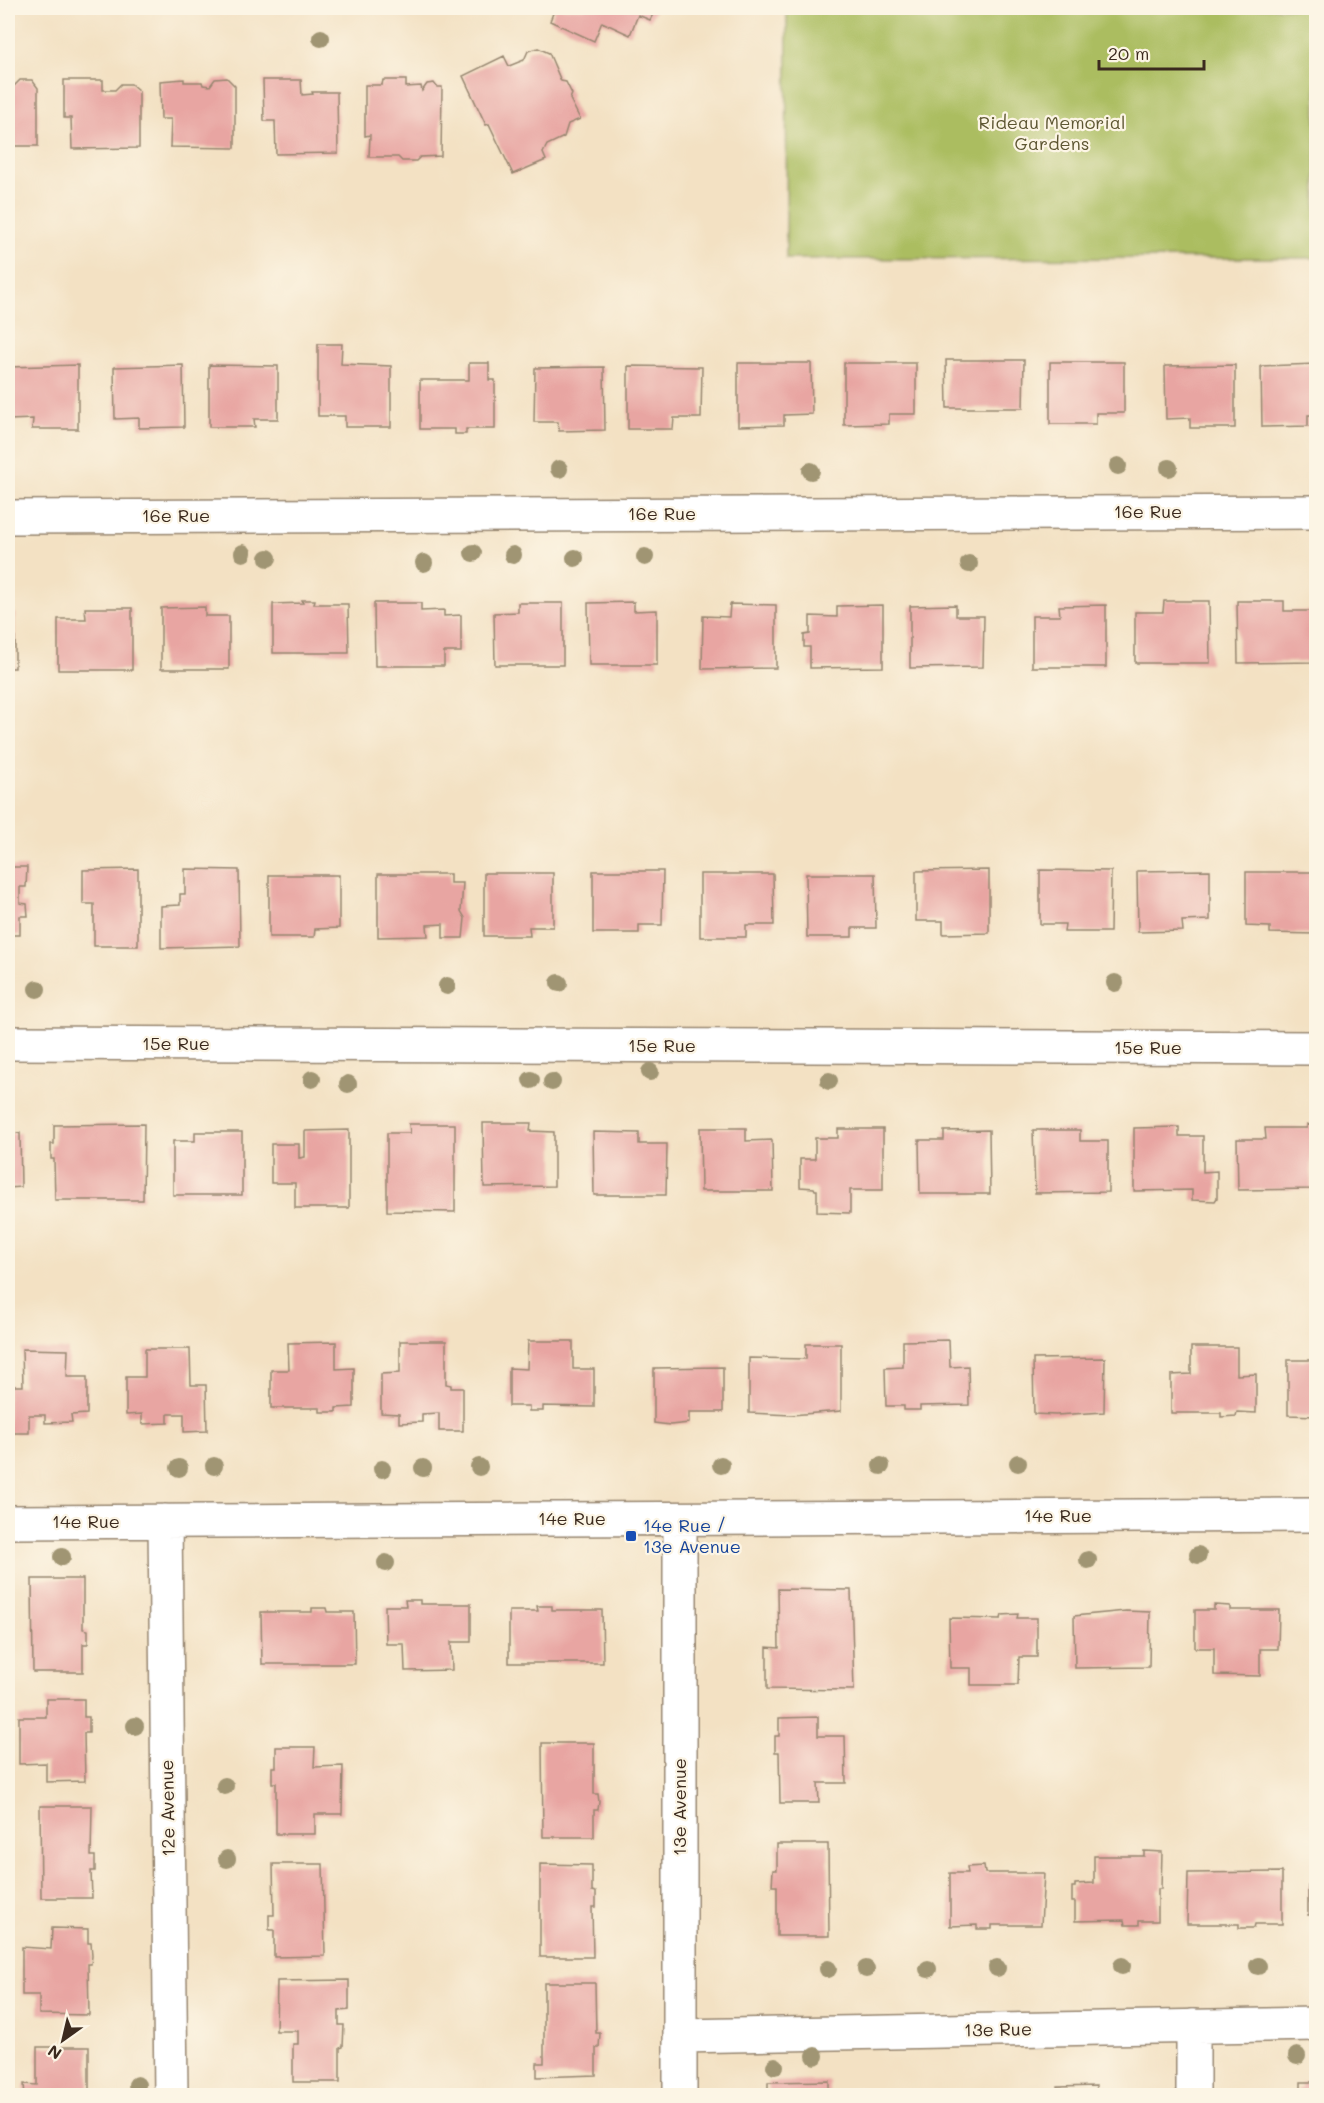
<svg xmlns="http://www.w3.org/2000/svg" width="1324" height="2103" font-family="Mali,sans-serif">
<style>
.green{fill:#abbd60;stroke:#73743f;stroke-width:1.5}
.building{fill:#e8a5a2}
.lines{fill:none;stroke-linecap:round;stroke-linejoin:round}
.street-casing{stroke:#978670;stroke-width:36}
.street{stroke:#fff;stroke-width:33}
.tree{fill:#a09573}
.transit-dot{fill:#1a4fb4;stroke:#fcf5e5;stroke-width:2}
.labels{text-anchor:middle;stroke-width:4.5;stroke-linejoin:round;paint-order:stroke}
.park-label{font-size:18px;fill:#5d5632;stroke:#fcf5e5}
.street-label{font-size:18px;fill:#3b2a1e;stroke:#fcf5e5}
.transit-label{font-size:18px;fill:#164399;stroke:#fcf5e5;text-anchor:start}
</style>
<rect width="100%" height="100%" fill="#fcf5e5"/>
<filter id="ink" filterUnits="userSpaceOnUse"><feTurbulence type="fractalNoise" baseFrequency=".0167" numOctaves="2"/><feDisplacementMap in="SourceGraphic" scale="12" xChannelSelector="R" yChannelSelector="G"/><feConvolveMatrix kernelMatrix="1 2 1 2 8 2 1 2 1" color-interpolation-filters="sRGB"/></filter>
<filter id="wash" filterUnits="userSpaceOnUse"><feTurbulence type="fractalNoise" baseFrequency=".008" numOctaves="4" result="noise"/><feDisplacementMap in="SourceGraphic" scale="24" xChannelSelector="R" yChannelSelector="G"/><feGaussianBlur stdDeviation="1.35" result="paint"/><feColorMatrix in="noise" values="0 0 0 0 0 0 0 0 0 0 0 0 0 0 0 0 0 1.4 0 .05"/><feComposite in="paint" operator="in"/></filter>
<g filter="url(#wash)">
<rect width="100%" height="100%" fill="#f3e1c3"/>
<path class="green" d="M787 8H1316V258L786 259Z"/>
<g id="blocks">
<path class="building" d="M555 8H656L650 20 638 15 630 35 602 22 594 41 550 21Z
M538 48 549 53 561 81 566 82 572 94 570 99 580 119 568 124 564 137 547 145 543 153 546 160 513 174 489 124 486 125 463 76 504 56 509 66 524 60 528 51Z
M227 78 235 86V148L170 147 171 119H161L160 81 184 79V82H202L203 85 210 86 215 79Z
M20 80H32L38 88V146H8V87L14 86Z
M64 80H103V90H115L121 84H131L139 91V148L72 149 71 118H64Z
M263 80H301L302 95 313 94 312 92H337L338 153 276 154 275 121H264Z
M383 80H406V87L421 86 422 91 427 84 434 83 437 87H442L441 156 420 157 416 161H402L398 157H369L370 135 365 136V85H382Z
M318 344H342L341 364 391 366V427H345V416H318Z
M946 360H1024L1023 408H947Z
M1050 362H1124V413H1096V424H1050Z
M469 363H489V380H495V429H466V434H455V429H420V380H469Z
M738 363H811L812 414 784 415V425L738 426Z
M844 363H916V414H889V424L844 425Z
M1316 364V415H1308V426L1262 427 1261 366Z
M78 365V429H32L33 419 8 420 9 367Z
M183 365 184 427 139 428V418L115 419 114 367Z
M209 365 278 366V419H254L255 427H209Z
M1235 365V428H1190V418L1166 419 1165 366Z
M628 366 702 367 701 418H674L673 429H628Z
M604 367 605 430 559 431 558 422H534L535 368Z
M302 600H315L314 604H348L349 653H273V604L303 603Z
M1164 601H1209L1210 663H1135V612H1163Z
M1237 601H1284V611H1311L1312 662 1238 663Z
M634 602V611L657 610V665H589L588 603Z
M374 603H421V611L444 610V616L461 615V652H444V666H375Z
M518 603H563V665H495L494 613 518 612Z
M730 604 776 605V668L702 669 703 616 729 617Z
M883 605V667L810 668V647H804V635L810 634V616L837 617V606Z
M956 605V616H984L983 667 910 668V606Z
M1106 605V667H1032V616H1060L1059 606Z
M205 607V616H229V669H161V608Z
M85 608H132V670H58V619H86Z
M8 613H15V668H8Z
M8 867H27L26 887H20V903L27 904 28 916H20V935H8Z
M138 869V946H94V904H83V870Z
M185 869 239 870 240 946 161 948V906L180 905V894H185Z
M989 870V933L943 934V921H916V871Z
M1040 870 1111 871 1110 932H1064L1065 924H1040Z
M1210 870V920L1182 921 1183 931 1138 932 1137 871Z
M593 871H663L662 925H639V933H593Z
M1246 872H1316V934L1270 933V927L1246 926Z
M484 873H553V927H529L530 936H484Z
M378 874H450V883H463L461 911 465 918 463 938H443V924L427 925 428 936 378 937Z
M700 874H773L774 925H746V937H700Z
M806 874H875L876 928H852V937H807Z
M269 875H339V928L315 929 314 937H269Z
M483 1123H531L530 1131 554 1132V1186L484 1187Z
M144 1124 143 1200H55L54 1159H51V1144H54V1125Z
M409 1124H455V1212L387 1211V1133H410Z
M1307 1124 1315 1127 1316 1134 1315 1139H1311V1189L1238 1190 1237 1139H1266L1265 1128H1307Z
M1179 1127V1136H1203V1172L1217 1171V1198L1215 1201 1192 1200V1190L1134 1191V1128Z
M700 1128H746V1141L772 1140 773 1191H701Z
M838 1129H883V1190H850V1213L817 1212V1190H815L814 1188 800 1187V1159H815V1138H838Z
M349 1130V1208H295V1183H271V1144H299V1158L305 1157V1131Z
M989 1130 990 1194H920L919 1140H944V1131Z
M1033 1130H1080V1141H1108V1192L1035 1193Z
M195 1132H242V1195H173V1141H195Z
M593 1132 639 1133V1144H667L666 1195H594Z
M20 1133 21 1187 8 1188V1134Z
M949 1340 950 1367 968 1366 969 1405 920 1406V1410H904V1406H886L885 1368 903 1367V1341Z
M400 1341H446V1384L451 1385V1388H463V1431H439V1413L422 1414V1422L399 1423V1414L381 1413V1374L400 1373Z
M528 1341H573V1369H594V1407L543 1406V1411H529V1406H509V1368L527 1369Z
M336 1342V1369L354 1368V1407L336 1408V1412H320V1408H271V1370H289L288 1343Z
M806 1344H841V1411L791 1415 749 1413V1358L806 1359Z
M1191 1347H1237V1375L1256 1374V1413L1237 1412 1236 1416 1221 1417V1413H1171V1375L1191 1374Z
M22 1349 68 1350 67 1377H87V1414L71 1415 72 1422 45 1423V1415H29V1433H8V1386H23Z
M145 1349H190L191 1385H206L207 1431 184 1432V1414H168V1423L142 1424V1414L126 1415V1377H145Z
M1105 1358 1104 1412 1056 1415 1034 1414 1033 1359Z
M1288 1360H1316V1416L1288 1415Z
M723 1367V1412H689V1423L670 1425 654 1423V1368Z
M32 1579H83V1629L88 1630V1644H83V1672H33Z
M778 1589 851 1590 854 1690 767 1689V1647L779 1648Z
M405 1600H420V1604H471V1642H451L452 1670 405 1671 404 1644H386L385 1606H406Z
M1214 1605 1230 1606V1610H1279L1278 1649H1260V1676L1214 1675V1648H1195V1610H1214Z
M537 1606H552V1610H602L603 1663H509V1611H538Z
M312 1608H326L327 1612H354L355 1664H262L261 1612H312Z
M1126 1611 1150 1612 1149 1667 1075 1668 1074 1616Z
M1018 1614 1017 1618H1037V1657H1019L1018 1685H971V1668H950L949 1618 1001 1619 1002 1615Z
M46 1699H84V1717H89V1733H84L85 1781 46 1782V1763L19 1764V1717H46Z
M818 1717V1736H845L846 1783H818L819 1803H780L779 1752H775V1736H779V1718Z
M542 1743H594V1794H598L599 1802 598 1810H594V1837H543Z
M276 1747H315L314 1767 343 1766 342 1814H315V1834H276V1783H272V1767H276Z
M40 1806H92L91 1856H95V1871H91L92 1898H41Z
M777 1844H828L829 1936H777V1886H772L773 1870H777Z
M1144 1851 1162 1852 1161 1889H1158V1921H1139V1925H1125L1124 1920 1075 1921V1902H1072V1887H1075V1884L1094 1883V1856H1144Z
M273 1864H323L325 1956 274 1957V1930H269V1915H274Z
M540 1864 592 1865V1891L596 1892V1907H592L593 1957H540Z
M984 1866 985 1873H1044L1041 1925H992V1929H977V1925L950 1926V1873H968L967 1867Z
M1282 1872V1924H1255L1254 1928H1239V1924H1187L1188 1873Z
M1313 1883H1316V1920H1313V1915H1308V1886H1313Z
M52 1928 88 1929V1943H91L92 1956 91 1964H88L89 2015 39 2014V1995H22V1947L51 1949Z
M349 1980V2010L339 2011V2025H344L343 2047 340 2048V2082H293V2044H298V2031H276L277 1981Z
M544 1983H595L596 2033H600L599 2048H596V2075L537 2077V2063H544Z
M37 2047H89V2096H25L24 2084 37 2085Z
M829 2081V2096H768V2082Z
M1301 2082H1316V2096H1298V2089H1301Z
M1096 2086V2096H1058V2087Z"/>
</g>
</g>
<g filter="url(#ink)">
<use href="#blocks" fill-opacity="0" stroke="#978670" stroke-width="1.5"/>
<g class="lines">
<defs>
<path id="street" d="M8 517 1316 512
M8 1043 1316 1048
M165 1521 171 2096
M8 1522 1316 1515
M680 2036 1316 2024
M680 2096V1519
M1193 2096V2026"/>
</defs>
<use href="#street" class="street-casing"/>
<use href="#street" class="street"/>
</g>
<g class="tree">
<circle cx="321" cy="38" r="9"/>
<circle cx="1118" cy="466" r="9"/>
<circle cx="1169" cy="468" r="9"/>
<circle cx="559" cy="469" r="9"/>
<circle cx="811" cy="471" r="9"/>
<circle cx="243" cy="553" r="9"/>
<circle cx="473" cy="553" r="9"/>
<circle cx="513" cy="555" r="9"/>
<circle cx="645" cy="557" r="9"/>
<circle cx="268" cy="558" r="9"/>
<circle cx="575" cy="558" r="9"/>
<circle cx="424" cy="563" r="9"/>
<circle cx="969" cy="564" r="9"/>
<circle cx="559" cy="983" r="9"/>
<circle cx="1115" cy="983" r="9"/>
<circle cx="447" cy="986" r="9"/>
<circle cx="37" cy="989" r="9"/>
<circle cx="650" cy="1072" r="9"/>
<circle cx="312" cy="1079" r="9"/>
<circle cx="531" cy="1080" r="9"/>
<circle cx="829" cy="1081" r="9"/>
<circle cx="552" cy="1082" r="9"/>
<circle cx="348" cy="1084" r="9"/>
<circle cx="1018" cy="1463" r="9"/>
<circle cx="721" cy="1465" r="9"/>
<circle cx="214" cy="1466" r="9"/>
<circle cx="881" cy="1466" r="9"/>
<circle cx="479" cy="1467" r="9"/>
<circle cx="179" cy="1468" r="9"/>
<circle cx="423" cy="1468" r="9"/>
<circle cx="382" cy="1469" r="9"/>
<circle cx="1198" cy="1555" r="9"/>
<circle cx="62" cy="1557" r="9"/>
<circle cx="1088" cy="1560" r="9"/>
<circle cx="386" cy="1563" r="9"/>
<circle cx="135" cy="1726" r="9"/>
<circle cx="225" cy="1786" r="9"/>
<circle cx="227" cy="1859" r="9"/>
<circle cx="1122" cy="1966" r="9"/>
<circle cx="1258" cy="1966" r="9"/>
<circle cx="997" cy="1968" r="9"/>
<circle cx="828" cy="1969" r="9"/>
<circle cx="866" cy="1969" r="9"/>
<circle cx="928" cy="1969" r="9"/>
<circle cx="815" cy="2056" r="9"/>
<circle cx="1297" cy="2056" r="9"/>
<circle cx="775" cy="2066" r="9"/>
<circle cx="137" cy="2085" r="9"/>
</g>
</g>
<rect class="transit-dot" x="625" y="1530" width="12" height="12" rx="3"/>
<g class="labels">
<g class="park-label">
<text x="1052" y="129">Rideau Memorial<tspan x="1052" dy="21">Gardens</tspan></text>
</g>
<g class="street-label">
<text x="1148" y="518">16e Rue</text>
<text x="662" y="520">16e Rue</text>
<text x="176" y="522">16e Rue</text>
<text x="176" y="1050">15e Rue</text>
<text x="662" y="1052">15e Rue</text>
<text x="1148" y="1054">15e Rue</text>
<text x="1058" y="1522">14e Rue</text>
<text x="572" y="1525">14e Rue</text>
<text x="86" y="1528">14e Rue</text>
<text transform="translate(680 1807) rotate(-90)" y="6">13e Avenue</text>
<text transform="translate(168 1808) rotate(-91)" y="6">12e Avenue</text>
<text transform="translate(998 2030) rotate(-1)" y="6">13e Rue</text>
</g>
<g class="transit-label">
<text x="643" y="1532">14e Rue /<tspan x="643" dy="21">13e Avenue</tspan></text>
</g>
</g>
<rect width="1324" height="2103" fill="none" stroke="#fcf5e5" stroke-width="30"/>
<g transform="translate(63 2040) rotate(214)" stroke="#fcf5e5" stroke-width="4.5" paint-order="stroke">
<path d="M0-4.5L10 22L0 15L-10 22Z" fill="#3b2a1e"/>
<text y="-9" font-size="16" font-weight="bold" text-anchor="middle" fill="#3b2a1e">N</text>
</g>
<path d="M1099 60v9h105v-9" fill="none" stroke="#3b2a1e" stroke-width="3"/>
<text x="1108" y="60" font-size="18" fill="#3b2a1e" stroke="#fcf5e5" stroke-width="4.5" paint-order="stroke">20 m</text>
</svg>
